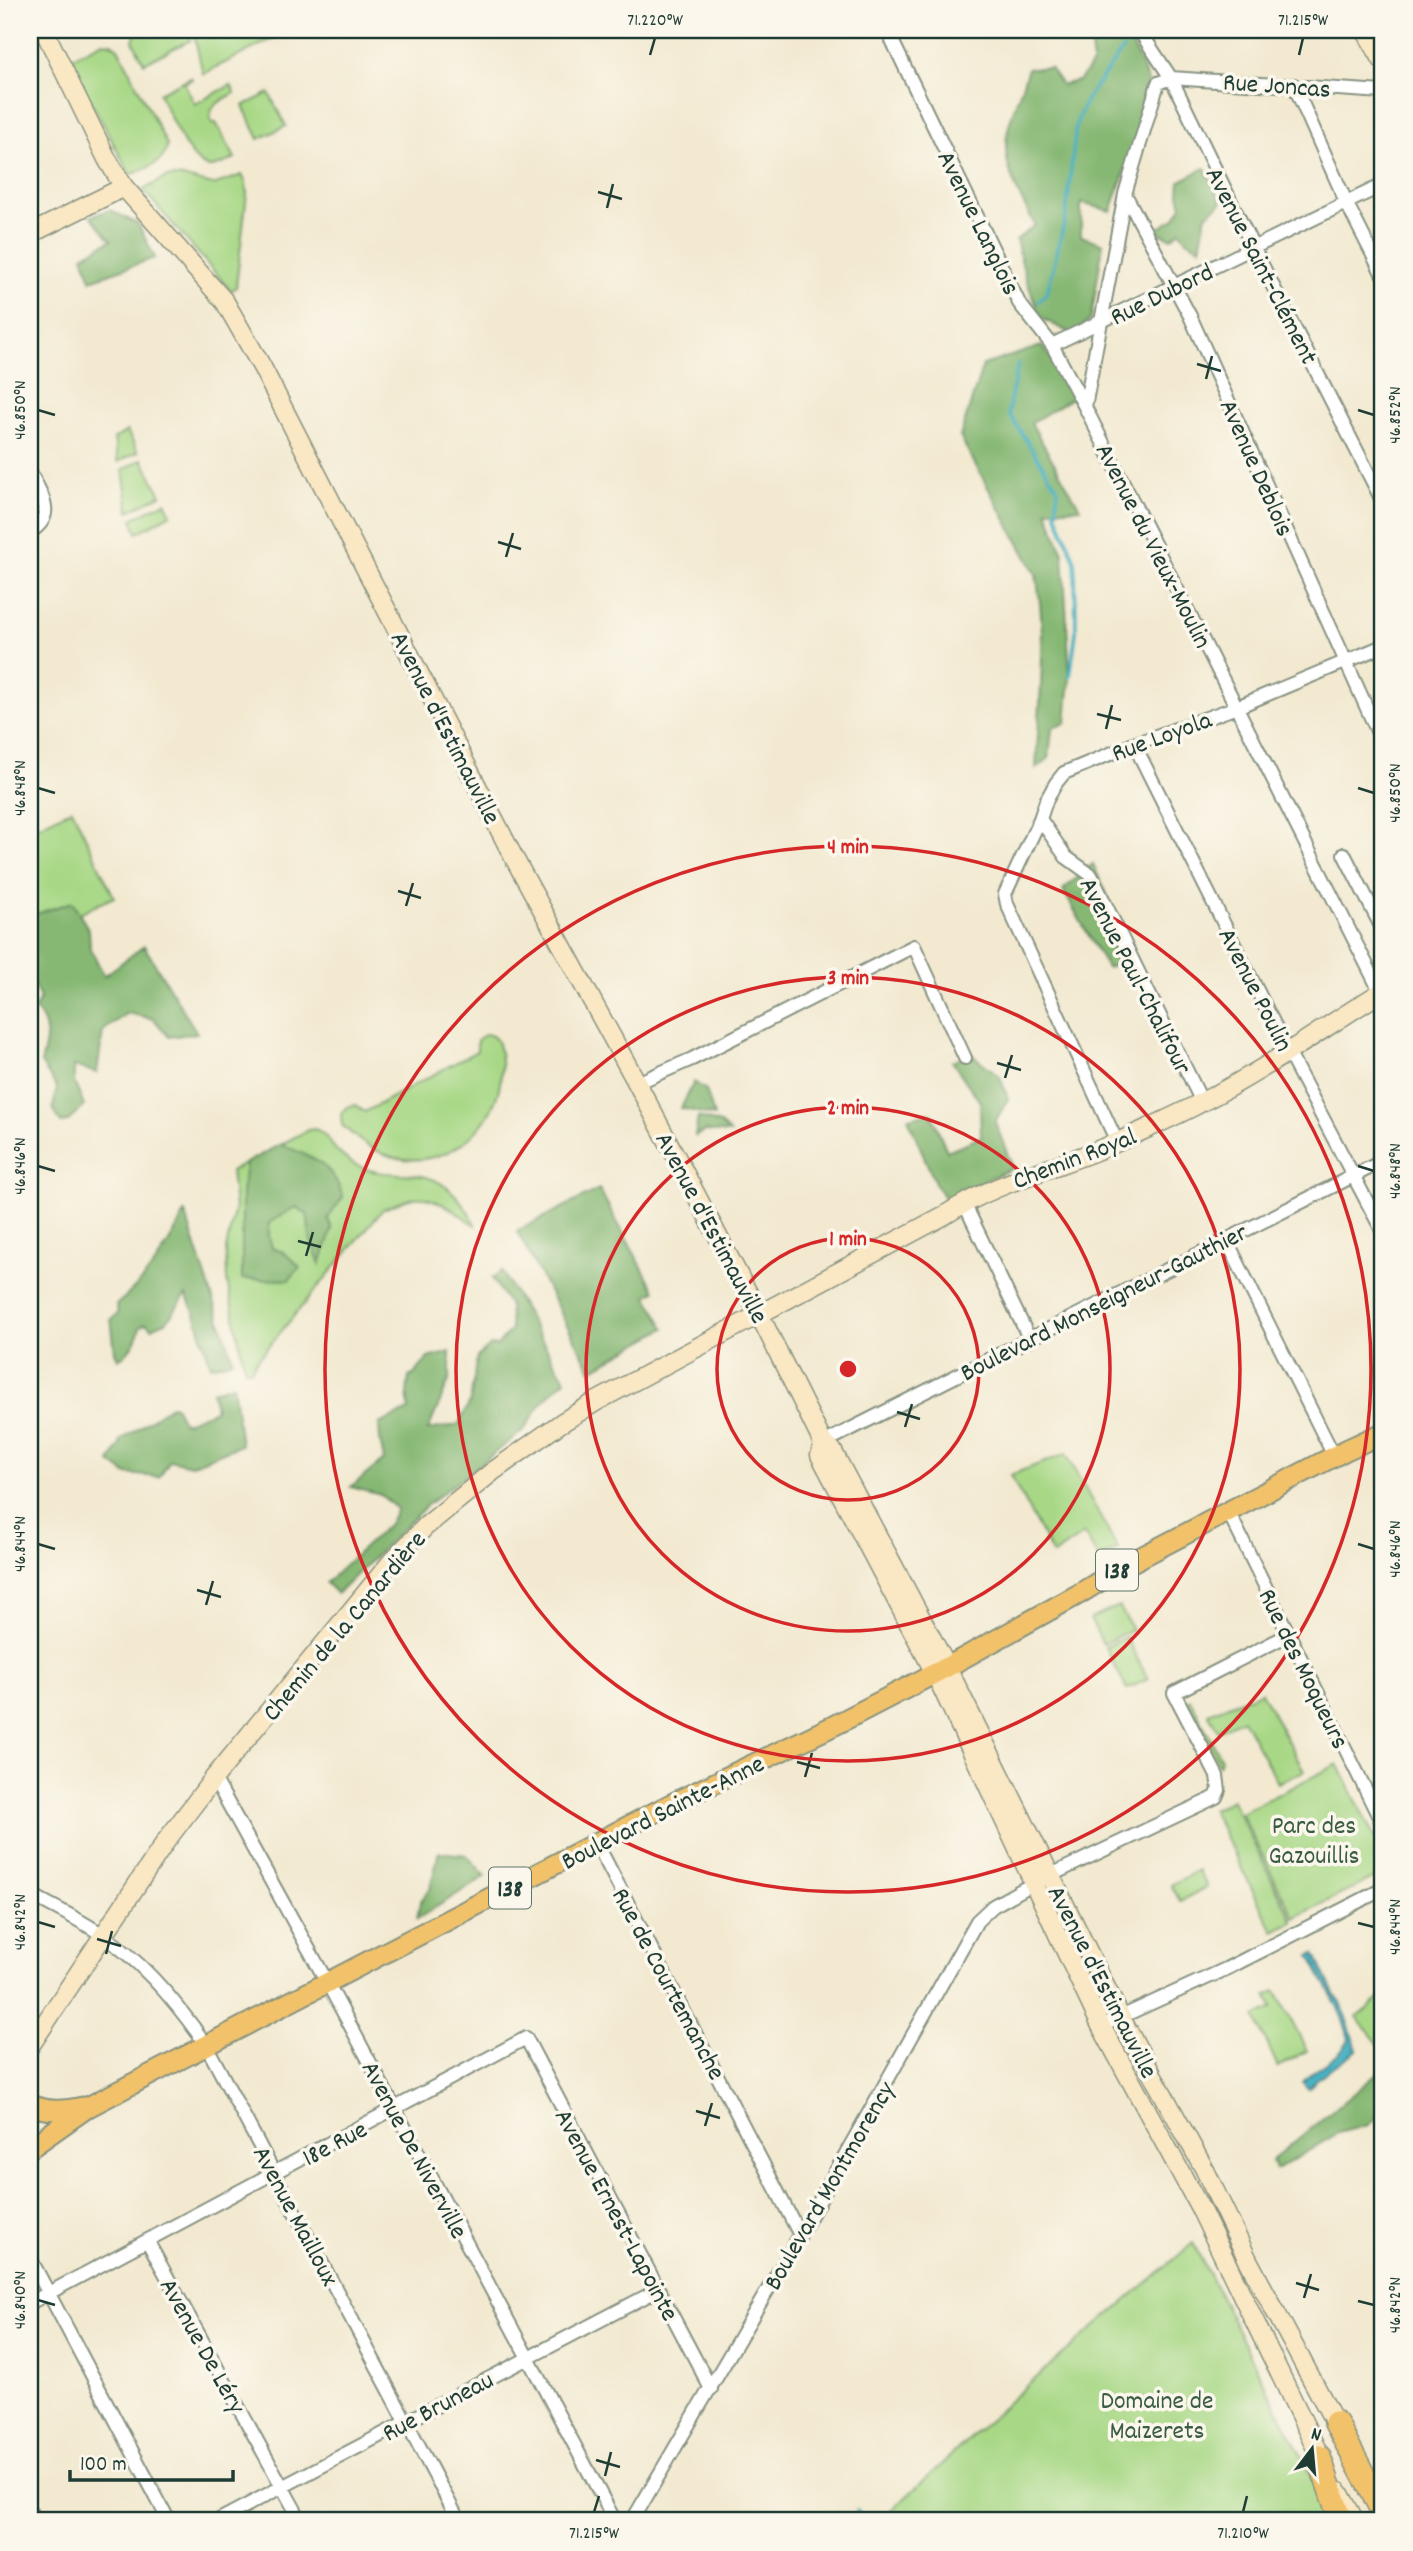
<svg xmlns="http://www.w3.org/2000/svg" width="1413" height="2551" font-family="Dekko,sans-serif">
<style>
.green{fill:#a8d886;stroke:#648a5d;stroke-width:2}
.forest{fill:#86b873;stroke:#527a54;stroke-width:2}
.water{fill:#41adc0;stroke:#30757a;stroke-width:2}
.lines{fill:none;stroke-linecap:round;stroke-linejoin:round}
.stream{stroke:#41adc0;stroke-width:3.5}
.street-casing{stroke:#889382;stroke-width:16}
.secondary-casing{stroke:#889382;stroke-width:21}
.primary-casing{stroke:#889382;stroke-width:23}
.highway-casing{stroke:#889382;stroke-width:26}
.street{stroke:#fff;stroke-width:12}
.secondary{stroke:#fae7c3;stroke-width:18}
.primary{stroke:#f2c26a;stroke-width:19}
.highway{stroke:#f2c26a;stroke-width:23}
.ticks{fill:none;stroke:#1f3d34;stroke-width:2.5}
.ring{fill:none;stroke:#d62828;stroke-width:3.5}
.labels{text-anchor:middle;stroke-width:7;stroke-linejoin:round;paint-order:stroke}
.shield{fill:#fbf7ec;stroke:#61756b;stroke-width:2}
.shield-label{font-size:24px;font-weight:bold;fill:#1f3d34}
.street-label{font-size:26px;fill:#1f3d34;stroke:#fbf7ec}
.park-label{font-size:26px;fill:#3a5c44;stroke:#fbf7ec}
.centre{fill:#d62828;stroke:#fbf7ec;stroke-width:3.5}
.ring-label{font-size:21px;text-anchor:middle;font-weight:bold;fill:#d62828;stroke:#fbf7ec;stroke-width:7;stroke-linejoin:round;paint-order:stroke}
.neatline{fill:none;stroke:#1f3d34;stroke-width:2.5}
.ticks-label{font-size:18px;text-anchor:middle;fill:#1f3d34}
</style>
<rect width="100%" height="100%" fill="#fbf7ec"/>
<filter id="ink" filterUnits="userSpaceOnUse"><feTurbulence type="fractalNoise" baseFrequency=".0143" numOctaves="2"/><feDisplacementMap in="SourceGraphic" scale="14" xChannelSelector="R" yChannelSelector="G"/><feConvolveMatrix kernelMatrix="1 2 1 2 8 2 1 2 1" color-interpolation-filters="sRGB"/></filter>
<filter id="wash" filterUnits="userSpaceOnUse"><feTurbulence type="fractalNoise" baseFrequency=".00686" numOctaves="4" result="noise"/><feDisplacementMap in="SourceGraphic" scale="28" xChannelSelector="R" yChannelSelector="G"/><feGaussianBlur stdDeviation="1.57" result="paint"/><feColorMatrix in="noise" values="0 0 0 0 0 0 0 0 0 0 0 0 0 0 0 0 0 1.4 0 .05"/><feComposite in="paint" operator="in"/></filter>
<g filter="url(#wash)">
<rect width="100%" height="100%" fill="#f2e9d0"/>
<path class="green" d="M136 30H189L191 40 144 63 133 41Z
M193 30H275L278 36 203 74Z
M103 42 111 43 118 48 167 145C166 164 145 168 130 175L71 63V58Z
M191 77 192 79 184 83 195 104 231 85 235 93C223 100 205 106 212 123H216L235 158C226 162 217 168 208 167 188 163 168 111 159 93Z
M269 93 286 126 259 139 243 106Z
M242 175 246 183 247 193 236 287 231 291 143 190 167 177H182L213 185Z
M127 431 138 452 118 462 114 439Z
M142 459 161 495 129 511 123 470Z
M165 502 171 514 137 533 132 519Z
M72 809 114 897 30 936V830Z
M486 1034C497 1036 498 1042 500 1053 511 1116 451 1177 387 1155 369 1149 356 1138 342 1125L341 1113 347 1107 355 1105 365 1112 477 1051V1040Z
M315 1129C326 1133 330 1144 338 1152 344 1158 353 1164 361 1167 378 1175 398 1173 416 1175 445 1178 464 1201 476 1226 458 1213 433 1192 410 1199 401 1201 392 1206 383 1209L253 1365 252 1370H245L227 1281 226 1249 235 1207 231 1171 308 1130Z
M1066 1454 1118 1549 1099 1559 1084 1534 1053 1555 1010 1475Z
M1119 1606 1132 1629 1103 1644 1090 1619Z
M1126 1637 1148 1679 1127 1689 1105 1647Z
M1261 1692 1304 1771 1278 1783 1243 1719 1218 1731 1208 1713Z
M1190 1699 1221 1759 1219 1765 1186 1703Z
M1338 1764 1383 1855V1870L1376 1877 1294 1918 1241 1813Z
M1232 1800 1293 1922 1273 1931 1212 1810Z
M1198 1870 1207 1887 1180 1901 1171 1885Z
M1276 1991 1307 2051 1278 2067 1255 2017 1273 2008 1267 1995Z
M1383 1996V2045L1381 2047 1357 2017Z
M1193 2243 1304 2461 1330 2521H880L1026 2386Z"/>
<path class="forest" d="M1089 30H1126L1148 81 1144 117 1111 211 1081 203V236L1103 244 1091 319 1074 335 1041 318 1026 279 1016 240 1035 225C1022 201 1007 176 1006 148 1005 125 1022 91 1028 68H1050L1062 85 1080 80 1093 62Z
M1205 168 1222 202 1206 215 1200 248 1187 240 1180 231 1171 238 1154 231 1174 219 1182 206 1179 194 1180 181Z
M110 210 138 224 155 258 91 280 83 256 111 240 91 216Z
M1042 346 1078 394 1031 423 1080 508 1047 510 1063 553 1070 677 1066 723 1052 728 1049 758 1036 769C1039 705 1048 637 1036 574L960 437 983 365Z
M1093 864 1135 958 1107 968 1063 890Z
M72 902 89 930 90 947 104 976 144 946 197 1033 169 1037 154 1019 127 1013 103 1031 97 1073 74 1066V1082L84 1106 67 1122 61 1123 53 1108 57 1088 41 1063C47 1041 51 1027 35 1009L40 998 30 977V916Z
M971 1054 1000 1076 1008 1099 995 1122 1013 1168 945 1199 936 1185 908 1118 931 1113 947 1151 981 1137 980 1102 952 1061Z
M694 1082 706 1090 714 1116 681 1108Z
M698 1117 720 1124 730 1133 705 1131 695 1136Z
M281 1144C313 1159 331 1161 343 1197L328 1218 332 1229 320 1264 310 1238 307 1214 296 1207 269 1223V1236L272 1248 283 1252 300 1267 289 1280 242 1279V1193L246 1163Z
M599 1189 655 1291 647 1296 665 1328 591 1370 517 1231Z
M185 1213 233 1360 211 1366 194 1311 186 1295 166 1322 151 1328 146 1323 140 1327C137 1340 129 1354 118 1359L115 1352 111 1319 118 1313 116 1305C150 1277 165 1251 185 1213Z
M502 1271 565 1380 543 1401 524 1430 427 1505 337 1594 326 1583 389 1524 397 1509 381 1495 351 1487 384 1460 380 1439 379 1424 409 1410 407 1393 409 1377 415 1374 428 1358 450 1352V1378L428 1430 458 1425 470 1402 477 1357 491 1345 497 1346 511 1330 509 1305 492 1278Z
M233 1385 241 1445 191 1465 170 1460 159 1477 126 1474 110 1462 121 1443 120 1441 172 1405 176 1407 183 1423 216 1410 212 1391Z
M439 1852 466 1855 486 1876 417 1919 420 1902 430 1889Z
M1383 2069V2111L1368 2125 1338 2133 1276 2170 1271 2161Z"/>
<path class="water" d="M1315 1953 1334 1994 1341 2003 1357 2050 1318 2078 1308 2089 1303 2082C1315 2066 1338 2062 1349 2040 1343 2009 1323 1983 1310 1955Z"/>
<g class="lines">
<path class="stream" d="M1039 301 1047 293 1066 215 1076 125 1086 100 1123 49
M1018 363 1010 401 1009 414 1058 489 1056 513 1075 561 1076 632 1070 677
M857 2510 862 2521"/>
</g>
</g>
<g filter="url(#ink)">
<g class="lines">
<defs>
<path id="street" d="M887 30 1019 303 1052 345 1085 407
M1139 30 1171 78 1254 249 1383 502
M1294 85 1347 204 1383 275
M1125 194 1190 316 1383 744
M1052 345 1383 185
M30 472C41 495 58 515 30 532
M1134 744 1288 1052 1383 1232
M1040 819 1066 857 1091 875 1202 1102
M1344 854 1383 930
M1381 993 1085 407 1125 194 1158 83 1171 78 1383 92
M637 1083 692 1059 914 946 965 1058
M1117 1142 1007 904 1005 894 1040 819 1046 801 1056 783 1064 773 1134 744 1237 707 1383 646
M964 1203 1029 1338
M1226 1239 1334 1456
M823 1443 1383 1161
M1228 1511 1383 1825
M214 1778 327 1982 615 2521
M597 1844 800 2235
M30 1894C53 1907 79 1919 101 1934 143 1962 178 2004 206 2045L459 2521
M1101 2026 1226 1969 1383 1889
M148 2242 301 2521
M30 2258 169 2521
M30 2303 526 2038 711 2389
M30 2511 35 2521
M217 2521 658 2290
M632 2521 800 2235 977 1921 993 1906 1034 1883 1216 1797 1219 1790 1217 1776 1174 1693 1288 1635"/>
<path id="secondary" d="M44 30 107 159 124 187 225 302 262 367 513 856 637 1083 759 1314 823 1443 832 1450 947 1667 1121 2018 1205 2170 1248 2260 1341 2434
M1365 30 1383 61
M30 234 124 187
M823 1443 820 1455 935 1673 1101 2026 1200 2208 1325 2467
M30 2046 166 1841 214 1778 392 1561 426 1526 492 1472 561 1423 597 1401 945 1215C999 1180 1062 1167 1120 1141 1148 1128 1176 1116 1202 1102 1265 1070 1323 1028 1383 991
M1339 2492 1355 2521"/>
<path id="primary" d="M30 2105C48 2112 64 2111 83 2107
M30 2148 88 2107 671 1804 835 1725 947 1667 1079 1594 1126 1565 1346 1450 1383 1433"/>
<path id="highway" d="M1336 2423 1383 2512
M1319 2457 1341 2521"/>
</defs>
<use href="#street" class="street-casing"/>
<use href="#secondary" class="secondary-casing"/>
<use href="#primary" class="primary-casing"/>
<use href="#highway" class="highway-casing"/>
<use href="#street" class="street"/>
<use href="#secondary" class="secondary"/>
<use href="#primary" class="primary"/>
<use href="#highway" class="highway"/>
</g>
</g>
<path class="ticks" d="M650 55 655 38M1299 55 1303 38M598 192 622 199M607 208 613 184M1197 364 1221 371M1206 379 1212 356M38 410 55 415M1358 410 1374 415M498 542 521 549M506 557 513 533M1097 714 1121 720M1106 729 1112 705M38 788 55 793M1358 788 1374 793M398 891 421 898M406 906 413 883M997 1063 1021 1070M1005 1078 1012 1055M38 1166 55 1171M1358 1166 1374 1171M298 1241 321 1247M306 1256 313 1232M897 1412 920 1419M905 1427 912 1404M38 1544 55 1549M1358 1544 1374 1549M197 1590 221 1597M206 1605 213 1581M797 1762 820 1768M805 1777 812 1753M38 1922 55 1927M1358 1923 1374 1927M97 1939 121 1946M106 1954 112 1931M696 2111 720 2118M705 2126 712 2103M1296 2283 1319 2290M1304 2298 1311 2274M38 2300 55 2305M1358 2301 1374 2305M596 2460 620 2467M605 2476 611 2452M594 2512 599 2496M1243 2512 1247 2496"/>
<g class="ring">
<circle cx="848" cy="1369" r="131"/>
<circle cx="848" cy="1369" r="262"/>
<circle cx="848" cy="1369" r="392"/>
<circle cx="848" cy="1369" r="523"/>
</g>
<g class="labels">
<g class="shield">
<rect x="1096" y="1549.5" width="42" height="41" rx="5"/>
<rect x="489" y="1867.5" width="42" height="41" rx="5"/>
</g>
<g class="shield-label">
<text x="1117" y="1578">138</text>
<text x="510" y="1896">138</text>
</g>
<g class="street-label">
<text transform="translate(1277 84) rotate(4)" y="9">Rue Joncas</text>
<text transform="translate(980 222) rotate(64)" y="9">Avenue Langlois</text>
<text transform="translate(1263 265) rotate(63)" y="9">Avenue Saint-Clément</text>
<text transform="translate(1161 293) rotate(-26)" y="9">Rue Dubord</text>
<text transform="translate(1258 467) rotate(66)" y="9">Avenue Deblois</text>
<text transform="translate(1155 545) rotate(63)" y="9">Avenue du Vieux-Moulin</text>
<text transform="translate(447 727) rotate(63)" y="9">Avenue d'Estimauville</text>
<text transform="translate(1161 735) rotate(-20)" y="9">Rue Loyola</text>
<text transform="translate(1137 975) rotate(63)" y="9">Avenue Paul-Chalifour</text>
<text transform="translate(1257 989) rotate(63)" y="9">Avenue Poulin</text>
<text transform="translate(1074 1157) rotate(-21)" y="9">Chemin Royal</text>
<text transform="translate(713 1227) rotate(62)" y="9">Avenue d'Estimauville</text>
<text transform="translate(1103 1301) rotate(-27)" y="9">Boulevard Monseigneur-Gauthier</text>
<text transform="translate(343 1625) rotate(-50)" y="9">Chemin de la Canardière</text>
<text transform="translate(1305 1668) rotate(64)" y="9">Rue des Moqueurs</text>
<text transform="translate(662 1811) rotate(-27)" y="9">Boulevard Sainte-Anne</text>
<text transform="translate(1104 1981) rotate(63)" y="9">Avenue d'Estimauville</text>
<text transform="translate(670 1983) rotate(62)" y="9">Rue de Courtemanche</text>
<text transform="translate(334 2142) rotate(-28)" y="9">18e Rue</text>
<text transform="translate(416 2149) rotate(62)" y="9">Avenue De Niverville</text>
<text transform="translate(828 2185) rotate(-60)" y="9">Boulevard Montmorency</text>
<text transform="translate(618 2214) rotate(62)" y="9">Avenue Ernest-Lapointe</text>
<text transform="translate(297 2215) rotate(62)" y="9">Avenue Mailloux</text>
<text transform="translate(204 2345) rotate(61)" y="9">Avenue De Léry</text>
<text transform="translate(437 2405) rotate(-28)" y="9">Rue Bruneau</text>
</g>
<g class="park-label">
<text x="1314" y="1833">Parc des<tspan x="1314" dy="30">Gazouillis</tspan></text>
<text x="1157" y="2408">Domaine de<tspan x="1157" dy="30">Maizerets</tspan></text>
</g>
</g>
<circle cx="848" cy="1369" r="10" class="centre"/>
<g class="ring-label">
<text x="848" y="853">4 min</text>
<text x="848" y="984">3 min</text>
<text x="848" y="1114">2 min</text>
<text x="848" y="1245">1 min</text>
</g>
<rect width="1413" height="2551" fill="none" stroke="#fbf7ec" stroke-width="77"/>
<g transform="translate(1312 2449) rotate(16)" stroke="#fbf7ec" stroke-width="5" paint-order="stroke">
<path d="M0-5L12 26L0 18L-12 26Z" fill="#1f3d34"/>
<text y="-10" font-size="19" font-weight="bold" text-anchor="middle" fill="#1f3d34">N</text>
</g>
<path d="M70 2470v10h163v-10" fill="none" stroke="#1f3d34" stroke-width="3.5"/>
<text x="80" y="2470" font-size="21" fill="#1f3d34" stroke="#fbf7ec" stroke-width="5" paint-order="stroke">100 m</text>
<rect x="38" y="38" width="1336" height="2474" class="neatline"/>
<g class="ticks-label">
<text x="655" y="25">71.220°W</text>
<text x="1303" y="25">71.215°W</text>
<text transform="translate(19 410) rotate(-90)" y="6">46.850°N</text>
<text transform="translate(1394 415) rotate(-90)" y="6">46.852°N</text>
<text transform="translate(19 788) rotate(-90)" y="6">46.848°N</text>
<text transform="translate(1394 793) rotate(-90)" y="6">46.850°N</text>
<text transform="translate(19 1166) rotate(-90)" y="6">46.846°N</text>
<text transform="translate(1394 1171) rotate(-90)" y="6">46.848°N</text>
<text transform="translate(19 1544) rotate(-90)" y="6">46.844°N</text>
<text transform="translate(1394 1549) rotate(-90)" y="6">46.846°N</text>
<text transform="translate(19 1922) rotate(-90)" y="6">46.842°N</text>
<text transform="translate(1394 1927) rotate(-90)" y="6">46.844°N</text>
<text transform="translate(19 2300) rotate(-90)" y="6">46.840°N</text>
<text transform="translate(1394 2305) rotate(-90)" y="6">46.842°N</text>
<text x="594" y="2538">71.215°W</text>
<text x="1243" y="2538">71.210°W</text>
</g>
</svg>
